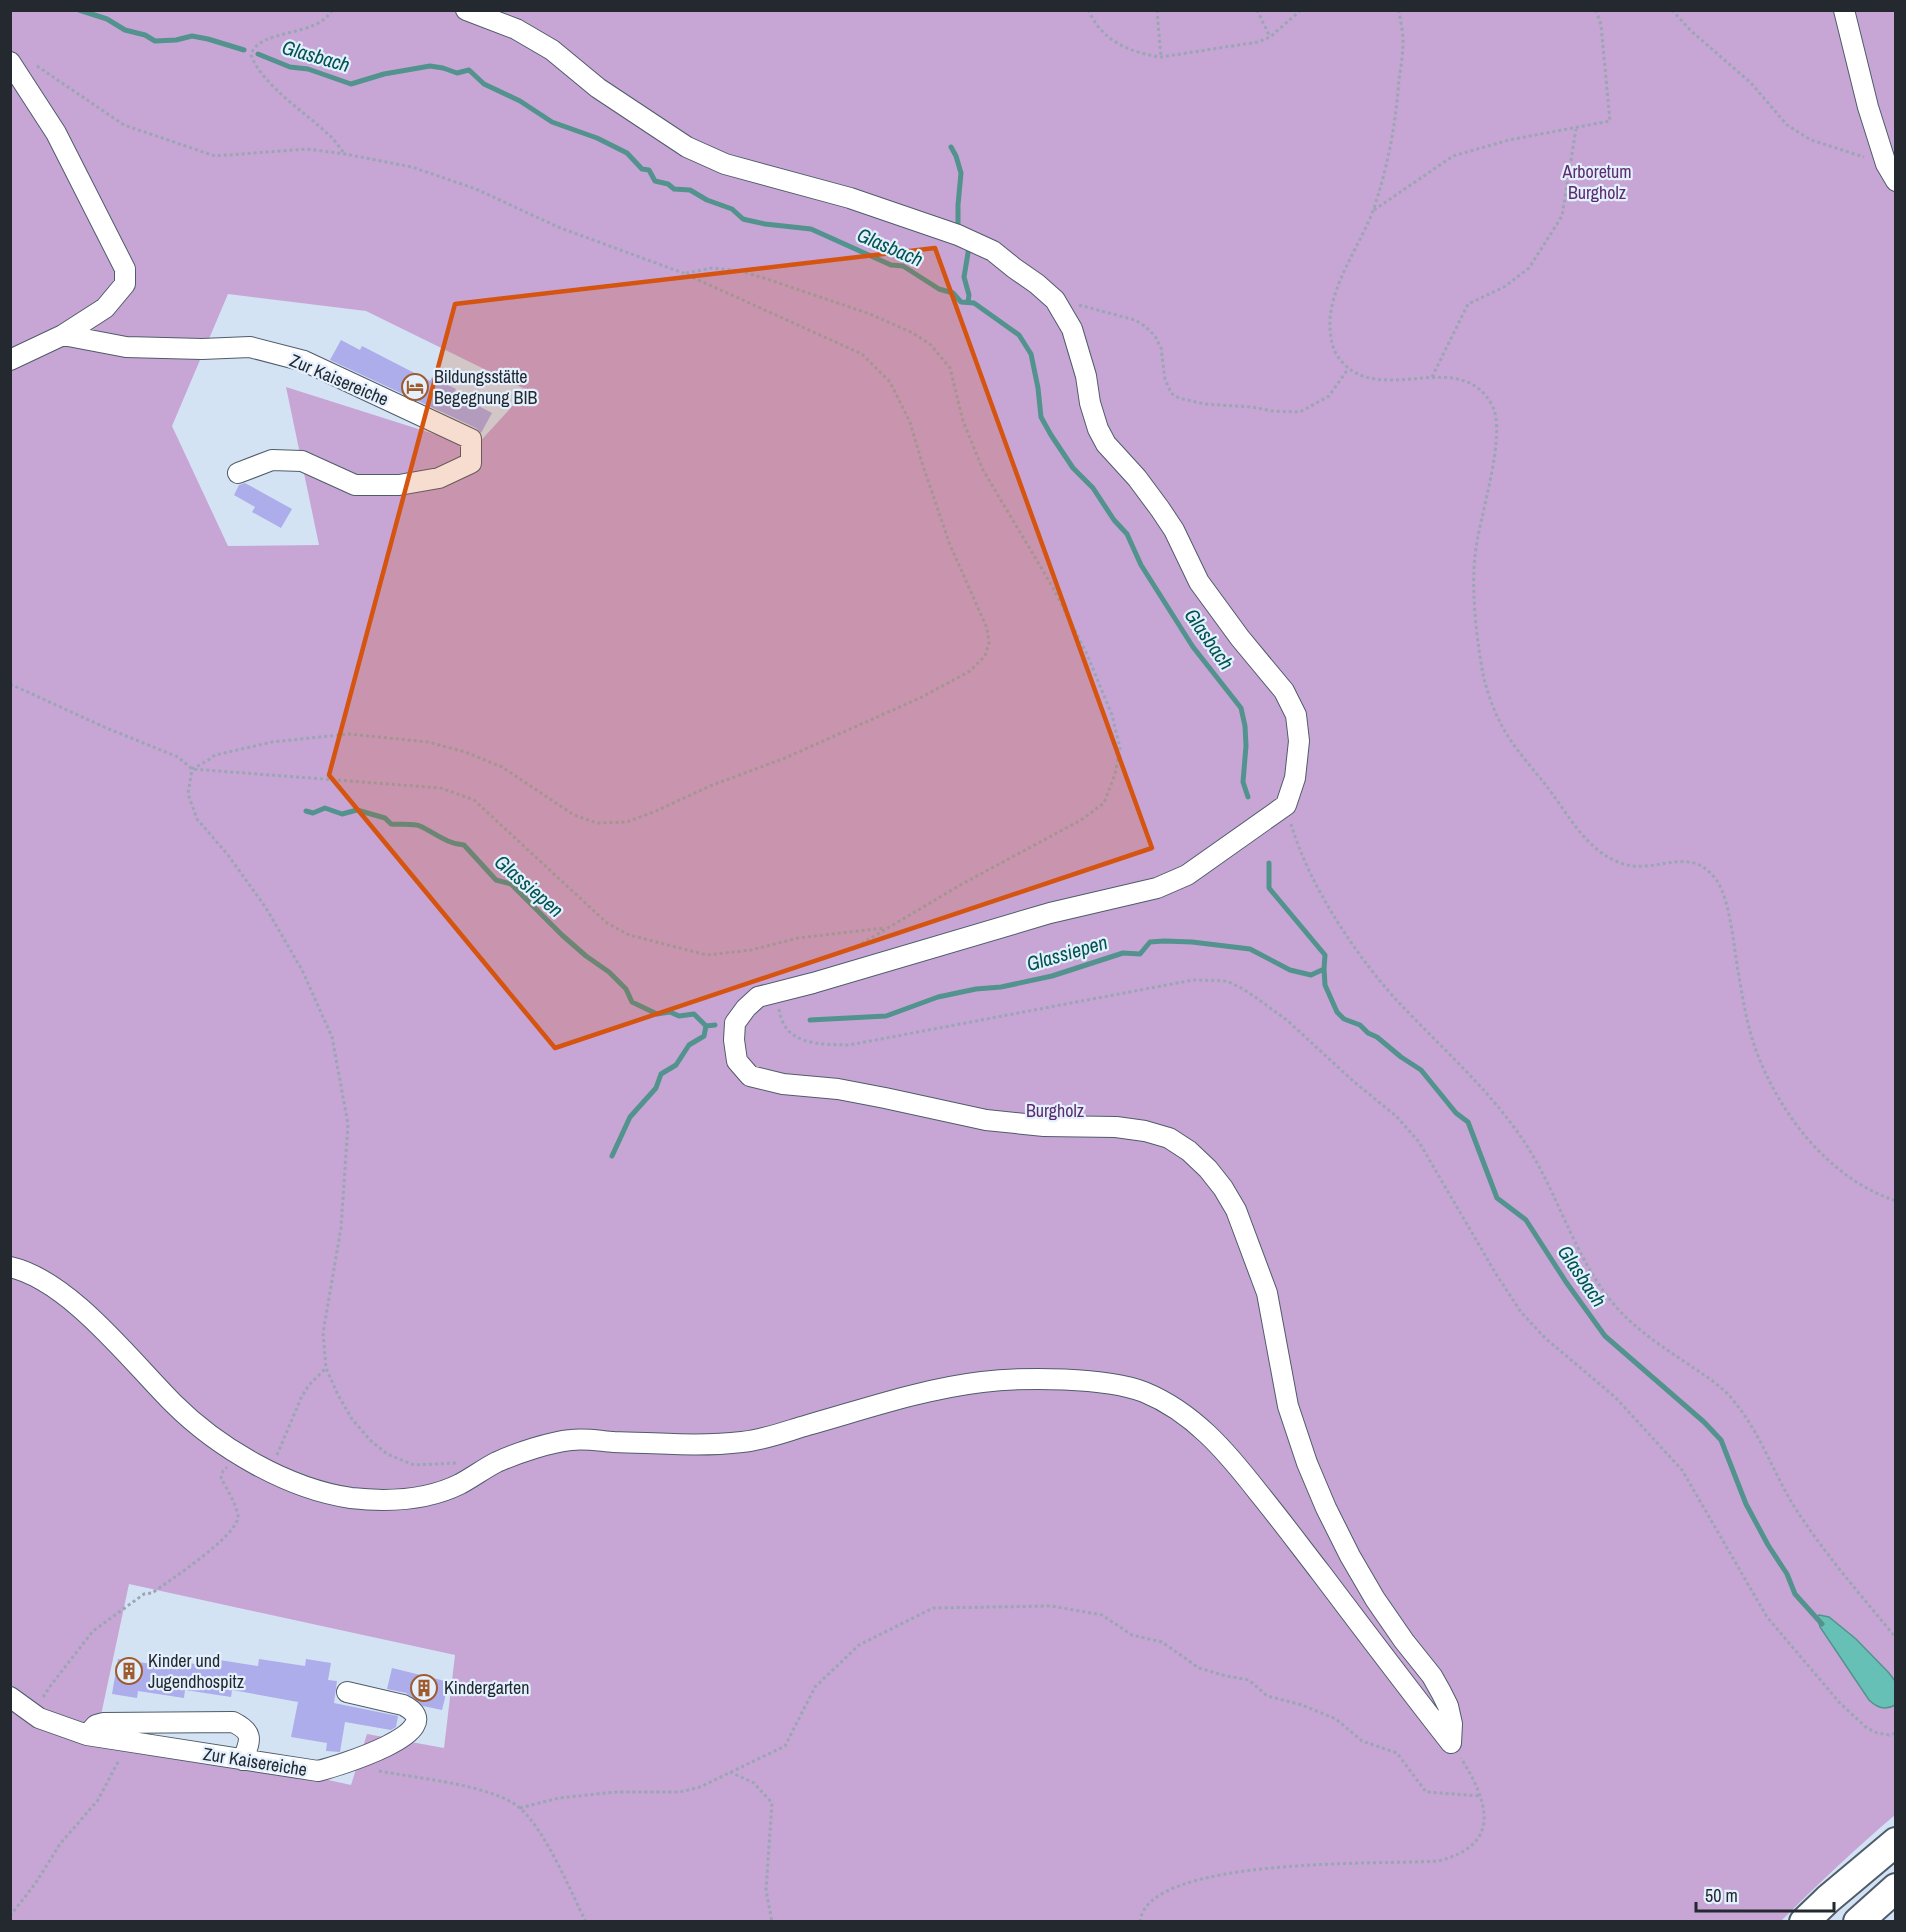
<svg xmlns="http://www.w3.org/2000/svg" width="1906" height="1932" font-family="'Archivo Narrow',sans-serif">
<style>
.green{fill:#c7a6d6;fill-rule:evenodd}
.water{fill:#67c0b6;stroke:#53938e;stroke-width:1.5}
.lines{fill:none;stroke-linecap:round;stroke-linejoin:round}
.stream{stroke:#53938e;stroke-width:5}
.building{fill:#acadea}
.minor-casing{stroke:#4f5c6a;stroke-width:22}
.highway-casing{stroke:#4f5c6a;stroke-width:32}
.path{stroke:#9aa6b3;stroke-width:3;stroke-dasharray:3 3;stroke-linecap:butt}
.minor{stroke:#fff;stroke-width:20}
.highway{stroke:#fff;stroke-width:28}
.marked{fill:#d45410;fill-opacity:0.2;stroke:#d45410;stroke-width:4.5;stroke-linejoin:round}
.labels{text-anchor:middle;stroke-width:4.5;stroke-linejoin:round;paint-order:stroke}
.park-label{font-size:18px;fill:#5b2c6e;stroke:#e4f0fe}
.poi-label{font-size:18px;fill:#23292f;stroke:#e4f0fe;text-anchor:start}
.street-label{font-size:18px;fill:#23292f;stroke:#e4f0fe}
.water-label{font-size:20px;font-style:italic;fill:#01544e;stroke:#e4f0fe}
</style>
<rect width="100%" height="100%" fill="#d4e3f4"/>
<path class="green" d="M11 11H1895V1815C1855 1849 1818 1884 1781 1921L11 1922ZM228 294 366 311 527 390 475 447 286 387 319 545 228 546 172 426ZM129 1584 455 1655 444 1748 367 1734 351 1785 98 1729Z"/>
<path class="water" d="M1819 1615 1829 1617 1856 1639 1889 1673 1895 1681V1705C1885 1711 1877 1708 1869 1700L1820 1627 1817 1617Z"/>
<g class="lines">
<path class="stream" d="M79 10 107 19 125 30 145 35 155 41 176 40 192 36 208 39 244 50
M258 54 290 67 308 69 351 84 384 74 430 66 443 68 457 73 469 70 484 84 520 101 552 122 597 138 627 153 642 169 649 170 655 181 668 184 674 189 690 190 707 200 732 209 743 219 747 220 765 224 811 229 891 265 903 266 939 289 953 293 961 302 974 303 1019 335 1031 354 1038 388 1041 417 1051 435 1073 468 1093 488 1114 520 1127 534 1141 565 1193 647 1241 708 1245 726 1246 746 1243 782 1248 797
M951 147 956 156 961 173 958 205V230
M968 302 969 295 964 277 969 247
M306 811 313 813 325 808 342 814 357 810 385 818 391 824C399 825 413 823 420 826 435 833 447 844 464 845L496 880 511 884 562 935 586 956 609 972 626 989 632 1002 657 1014 670 1012 679 1016 694 1014 706 1026 715 1025
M1269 863V888L1325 955 1324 969 1325 985 1337 1012 1344 1019 1360 1025 1368 1033 1377 1037 1401 1057 1421 1070 1456 1113 1468 1122 1497 1198 1526 1220 1566 1282 1605 1336 1704 1422 1721 1440 1746 1504 1768 1545 1787 1574 1795 1594 1822 1624
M810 1020 886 1016 938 997 976 989 1001 987 1052 976 1123 953 1140 954 1150 942 1164 941 1192 942 1250 949 1290 970 1311 975 1324 969
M612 1156 630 1117 656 1088 661 1074 676 1065 689 1045 704 1036 706 1026"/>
</g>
<path class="building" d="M341 340 360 350 362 346 430 381 432 377 456 389 454 393 492 413 481 433 476 428 330 360Z
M245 483 292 509 281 528 252 512 255 507 234 495 239 485Z
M118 1659 165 1666 166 1659 212 1667 213 1659 258 1666 259 1659 305 1666 306 1659 331 1663 328 1680 337 1681 334 1703 398 1716 396 1727 391 1730 345 1722 340 1752 326 1751 327 1743 291 1737 298 1702 232 1690 231 1697 185 1690 184 1698 138 1691 137 1698 112 1694Z
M392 1668 449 1682 442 1710 423 1706 406 1693 387 1689Z"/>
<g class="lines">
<defs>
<path id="minor" d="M466 10 516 29 552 50 598 88 687 147 725 164 850 198 958 235 993 251 1014 268 1037 284 1055 300 1072 329 1086 376 1090 403 1098 429 1106 444 1137 478 1160 509 1174 530 1199 582 1240 638 1284 691 1296 715 1299 741 1295 778 1286 805 1187 875 1157 888 1050 913 813 983 758 997 746 1008 735 1023 734 1040 737 1061 750 1076 783 1084 838 1089 885 1098 986 1120 1044 1126 1116 1127 1145 1131 1169 1138 1189 1151 1208 1169 1223 1188 1236 1210 1267 1293 1288 1406 1307 1463 1326 1508 1350 1556 1375 1599 1404 1641 1432 1676 1441 1692 1448 1706 1452 1724 1451 1743
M1844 10 1868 107 1886 164 1896 181
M10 62 56 133 125 269V284L105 308 63 335 10 360
M63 335 126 347 202 349 250 347 304 361 471 439V463L439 478 399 485H355L302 461 272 460 238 473
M10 1267C69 1280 131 1361 173 1403 218 1448 288 1489 351 1498 387 1502 428 1500 460 1484 473 1477 485 1468 497 1462 517 1453 550 1442 571 1440 585 1438 600 1441 614 1442 656 1443 700 1447 742 1442 764 1440 787 1431 808 1425 865 1409 923 1389 982 1382 1024 1377 1105 1377 1144 1392 1193 1412 1226 1451 1258 1492 1280 1519 1300 1546 1321 1573 1364 1630 1407 1687 1451 1743
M10 1697 39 1718 87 1735 318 1771C334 1767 456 1731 403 1705L347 1692
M87 1735 96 1725 103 1723 233 1722C255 1733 250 1740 243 1760"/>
<path id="highway" d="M1804 1922 1828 1899 1896 1842
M1858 1922 1896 1888"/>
</defs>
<use href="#minor" class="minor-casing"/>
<use href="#highway" class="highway-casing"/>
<path class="path" d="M332 10C317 38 258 28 251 55 262 85 306 113 329 135 335 140 339 147 344 153
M1088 10C1092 17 1096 25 1101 30 1117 47 1139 54 1161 57L1258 42 1270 37 1301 10
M1157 10 1161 57
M1257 10 1270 37
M1399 10C1400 20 1403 31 1403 41 1403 54 1401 67 1399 79 1396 123 1388 166 1374 208 1360 248 1323 293 1331 337 1332 348 1337 357 1344 364 1384 405 1460 347 1492 405 1508 435 1478 520 1475 556 1471 590 1477 645 1484 679 1488 693 1493 709 1500 722 1511 745 1530 765 1545 784 1567 812 1584 848 1618 862 1654 878 1690 841 1717 881 1730 900 1734 947 1738 971 1743 999 1747 1027 1757 1053 1781 1116 1830 1179 1896 1201
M1672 10 1690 30 1751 83 1787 125 1811 140 1864 157
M37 66 124 125 215 156 307 149 345 154 412 167 476 189 558 227 683 273 862 354 890 382 910 422 922 463 950 545 987 628 989 643 985 656 970 671 922 697 785 758 710 786 656 811 627 822 597 823 574 815 502 767 465 752 428 742 349 734 272 742 215 755 207 761 192 769 188 794 197 819 228 855 266 908 302 970 332 1037 348 1124 341 1228 323 1333 326 1368 338 1395 352 1419 370 1440 387 1454 414 1465 458 1463
M1374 210 1453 156 1509 140 1610 121 1601 25 1596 10
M686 273 712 268 741 271 770 280 870 314 913 333 931 345 950 368 963 421 983 470 1052 586 1086 652 1112 715 1120 748 1115 774 1104 803 1081 820 962 884 849 951
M1079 305 1135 320 1146 327 1155 336 1161 348 1165 379 1171 393 1179 398 1204 404 1252 407 1272 411 1300 412 1329 396 1348 369
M1432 377 1468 304 1504 287 1529 268 1562 216 1576 129
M10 684 104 727 178 757 192 769 441 788 474 800 607 923 629 935 707 955 751 950 798 938 884 928
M1291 824C1309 886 1359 961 1404 1008 1444 1050 1488 1089 1521 1137 1558 1190 1573 1258 1617 1308 1637 1330 1661 1346 1685 1362 1702 1374 1720 1384 1733 1400 1759 1431 1772 1469 1792 1503 1822 1551 1860 1594 1896 1638
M779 1009C784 1046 820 1044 849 1045L1193 980 1227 981 1243 989 1258 999 1288 1021 1353 1081 1396 1116 1419 1142 1496 1274 1521 1312 1545 1338 1615 1397 1682 1470 1767 1617 1839 1702 1855 1717 1867 1728 1877 1733 1889 1735 1896 1733
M277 1455 301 1398 309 1385 326 1368
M43 1697 51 1685 93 1631 144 1594 152 1593C169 1581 239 1535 238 1516 236 1504 227 1489 221 1478L223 1471 227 1467
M379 1771C415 1778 495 1785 521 1809 546 1832 570 1890 586 1922
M730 1772 754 1783 772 1803 766 1890 772 1922
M520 1808 559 1798 616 1792H680L700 1787 785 1746 815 1687 859 1645 933 1608 1051 1606 1102 1615 1132 1635 1162 1642 1199 1668 1226 1676 1249 1680 1267 1696 1302 1705 1336 1719 1362 1741 1397 1753 1426 1792 1481 1796
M10 1916 35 1884 60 1844 98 1800 119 1760
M1140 1922C1146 1855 1388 1865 1438 1861 1502 1845 1489 1803 1461 1758"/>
<use href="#minor" class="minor"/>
<use href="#highway" class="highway"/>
</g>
<path class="marked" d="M935 248 1152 848 555 1048 329 775 455 304Z"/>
<defs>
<symbol id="hotel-ring" viewBox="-11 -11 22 22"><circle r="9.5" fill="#e4f0fe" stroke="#9f5b2c" stroke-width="1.5"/><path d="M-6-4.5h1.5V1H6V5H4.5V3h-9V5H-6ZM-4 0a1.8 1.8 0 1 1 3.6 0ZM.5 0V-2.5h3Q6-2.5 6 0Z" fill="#9f5b2c"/></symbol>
<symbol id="building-ring" viewBox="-11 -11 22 22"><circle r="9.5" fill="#e4f0fe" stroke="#9f5b2c" stroke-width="1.5"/><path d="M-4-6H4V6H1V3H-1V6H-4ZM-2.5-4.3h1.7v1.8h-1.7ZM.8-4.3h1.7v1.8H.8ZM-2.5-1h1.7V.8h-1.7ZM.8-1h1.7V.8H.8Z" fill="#9f5b2c"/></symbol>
</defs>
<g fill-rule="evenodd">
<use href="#hotel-ring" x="400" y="372" width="30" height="30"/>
<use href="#building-ring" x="114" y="1656" width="30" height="30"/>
<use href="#building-ring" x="409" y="1673" width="30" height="30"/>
</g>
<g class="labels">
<g class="park-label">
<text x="1597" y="178">Arboretum<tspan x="1597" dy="21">Burgholz</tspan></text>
<text x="1055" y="1117">Burgholz</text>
</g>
<g class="poi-label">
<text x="434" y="383">Bildungsstätte<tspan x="434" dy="21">Begegnung BIB</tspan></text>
<text x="148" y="1667">Kinder und<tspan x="148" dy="21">Jugendhospitz</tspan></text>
<text x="444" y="1694">Kindergarten</text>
</g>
<g class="street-label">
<text transform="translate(339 380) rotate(23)" y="6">Zur Kaisereiche</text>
<text transform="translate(255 1762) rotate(9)" y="6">Zur Kaisereiche</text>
</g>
<g class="water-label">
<text transform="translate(316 56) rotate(16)" y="7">Glasbach</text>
<text transform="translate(890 247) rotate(23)" y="7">Glasbach</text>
<text transform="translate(1209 639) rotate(55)" y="7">Glasbach</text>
<text transform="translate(529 886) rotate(41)" y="7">Glassiepen</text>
<text transform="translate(1067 953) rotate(-16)" y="7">Glassiepen</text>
<text transform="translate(1582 1276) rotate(56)" y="7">Glasbach</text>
</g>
</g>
<rect width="1906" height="1932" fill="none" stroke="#23292f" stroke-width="24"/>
<path d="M1696 1902v9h138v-9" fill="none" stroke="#23292f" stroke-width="3"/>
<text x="1705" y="1902" font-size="18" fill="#23292f" stroke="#e4f0fe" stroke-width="4.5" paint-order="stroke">50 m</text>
</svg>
